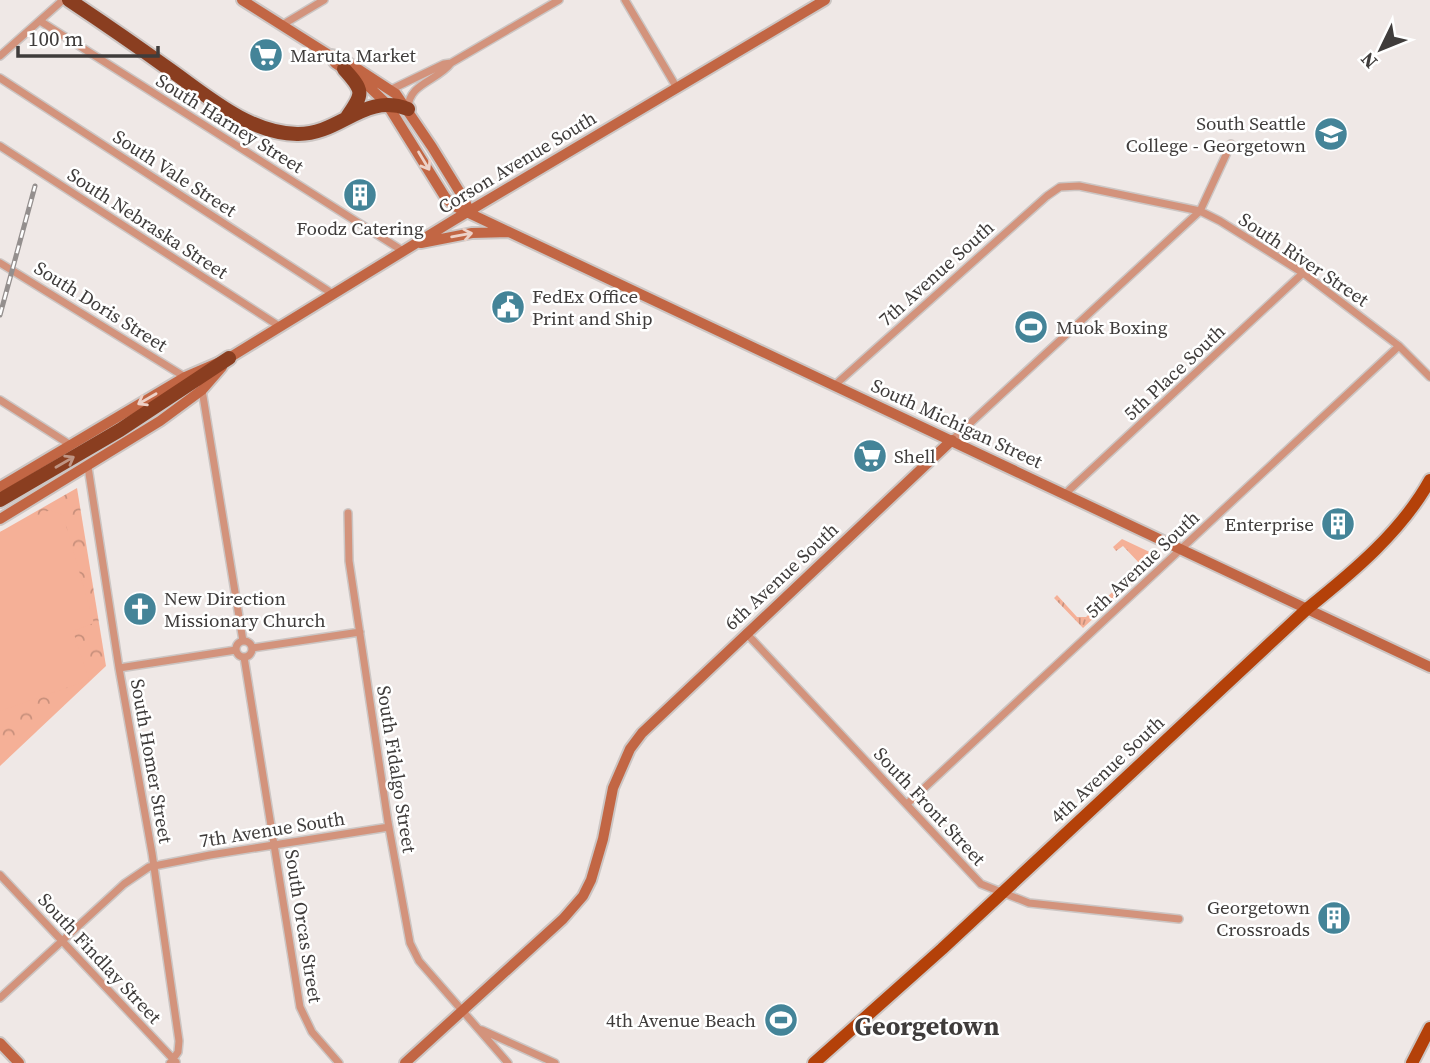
<svg xmlns="http://www.w3.org/2000/svg" width="1430" height="1063" font-family="'Source Serif 4',serif">
<style>
.grass{fill:url(#grass-tufts)}
.park{fill:url(#park-crowns)}
.garden{fill:#f5b097}
.lines{fill:none;stroke-linecap:round;stroke-linejoin:round}
.street-casing{stroke:#ccc6c4;stroke-width:10}
.secondary-casing{stroke:#ccc6c4;stroke-width:14}
.primary-casing{stroke:#ccc6c4;stroke-width:16}
.highway-casing{stroke:#ccc6c4;stroke-width:18}
.street{stroke:#d3937c;stroke-width:7}
.secondary{stroke:#c26644;stroke-width:10}
.primary{stroke:#b44109;stroke-width:12}
.highway{stroke:#8a3e20;stroke-width:14}
.rail-casing{stroke:#948f8e;stroke-width:5}
.rail{stroke:#fff;stroke-width:2.5;stroke-dasharray:8;stroke-linecap:butt}
.oneway{stroke:#edd1c7}
.oneway2{stroke:#bf9584}
.labels{text-anchor:middle;stroke-width:5;stroke-linejoin:round;paint-order:stroke}
.poi-label{font-size:19px;fill:#3f3c3b;stroke:#fff;text-anchor:start}
.street-label{font-size:19px;fill:#3f3c3b;stroke:#fff}
.district-label{font-size:26px;font-weight:bold;fill:#3f3c3b;stroke:#fff}
</style>
<defs>
<pattern id="grass-tufts" width="24" height="20" patternUnits="userSpaceOnUse" patternTransform="scale(1.75)"><rect width="24" height="20" fill="#f5b097"/><path d="M3 7l-1-3M5 7V3M7 7l1-3M15 17l-1-3M17 17v-4M19 17l1-3" fill="none" stroke="#c8907c"/></pattern>
<pattern id="park-crowns" width="20" height="18" patternUnits="userSpaceOnUse" patternTransform="scale(1.75)"><rect width="20" height="18" fill="#f5b097"/><path d="M2 6a3 3 0 1 1 6 0M12 15a3 3 0 1 1 6 0" fill="none" stroke="#c8907c"/></pattern>
</defs>
<rect width="100%" height="100%" fill="#efe8e6"/>
<path class="grass" d="M1122 539 1156 555 1157 559 1083 628 1054 598 1057 595 1077 617H1086L1141 565 1123 546 1116 551 1113 547Z"/>
<path class="park" d="M77 488 106 666 0 766V532Z"/>
<path class="garden" d="M50 510 63 515 94 623 73 631 89 680 0 711V532Z"/>
<g class="lines">
<g class="street-casing">
<path id="street" d="M625 0 677 88
M40 21 403 251
M282 25 324 0
M0 56 63 0
M0 78 333 294
M390 90 444 64 451 63
M408 109C408 83 438 81 451 63L559 0
M0 146 279 326
M0 263 185 377
M835 385 1047 196 1060 187 1079 186 1200 211 1220 221 1303 273 1399 346 1430 377
M202 390 243 641
M0 400 69 444
M952 440 1200 211 1231 144
M88 467 119 668 152 853 179 1041 178 1052 170 1063
M1065 494 1303 273
M348 513 349 561 388 822 410 943 419 961 508 1063
M746 633 981 884 1029 903 1179 919
M236 649a8 8 0 1 1 16 0a8 8 0 1 1-16 0Z
M252 648 360 632
M244 657 300 1007 312 1032 339 1063
M119 668 236 650
M907 804 1399 346
M0 875 176 1062
M0 998 124 884 149 867 210 855 389 827
M482 1030 555 1063"/>
</g>
<g class="secondary-casing">
<path id="secondary" d="M242 0 329 55 335 63 366 84 387 104 445 197 454 206 1430 667
M332 55 344 60 396 94 432 147 464 199 469 211
M421 243 472 233 509 232
M0 487 185 377 229 358 454 220 825 0
M0 519 160 421 202 390 222 367
M0 1043 19 1063
M405 1063 563 919 583 896 591 880 603 839 613 788 630 749 642 733 952 440"/>
</g>
<g class="primary-casing">
<path id="primary" d="M814 1063 942 949 1308 608C1353 572 1402 531 1430 480
M1412 1063 1430 1028"/>
</g>
<g class="highway-casing">
<path id="highway" d="M69 0C102 22 134 44 166 67 205 94 247 133 297 134 340 135 364 92 408 109
M344 69C364 91 364 93 347 117
M0 500 120 430 229 358"/>
</g>
<use href="#street" class="street"/>
<use href="#secondary" class="secondary"/>
<use href="#primary" class="primary"/>
<use href="#highway" class="highway"/>
<g class="rail-casing">
<path id="rail" d="M0 315 35 186"/>
</g>
<use href="#rail" class="rail"/>
</g>
<defs><path id="oneway-shaft" d="M-6 0H5M1.5-3L5.5 0L1.5 3" fill="none" stroke-width="1.6" stroke-linecap="round" stroke-linejoin="round" transform="scale(1.75)"/></defs>
<g class="oneway">
<use href="#oneway-shaft" transform="translate(424 161) rotate(59)"/>
<use href="#oneway-shaft" transform="translate(462 235) rotate(-10)"/>
<use href="#oneway-shaft" transform="translate(147 399) rotate(150)"/>
</g>
<use class="oneway2" href="#oneway-shaft" transform="translate(65 462) rotate(-30)"/>
<defs>
<g id="supermarket-disc" transform="scale(1.75)"><circle r="9.5" fill="#448498" stroke="#fff"/><path d="M-6-5.5h2.5l.6 2H6L4.5 2H-2.5L-4.4-4H-6ZM-1.5 3.2a1.3 1.3 0 1 0 .1 0ZM3 3.2a1.3 1.3 0 1 0 .1 0Z" fill="#fff"/></g>
<g id="university-disc" transform="scale(1.75)"><circle r="9.5" fill="#448498" stroke="#fff"/><path d="M0-5L7-2L0 1L-7-2ZM-4 1L0 2.5L4 1V4Q0 6-4 4Z" fill="#fff"/></g>
<g id="building-disc" transform="scale(1.75)"><circle r="9.5" fill="#448498" stroke="#fff"/><path d="M-4-6H4V6H1V3H-1V6H-4ZM-2.5-4.3h1.7v1.8h-1.7ZM.8-4.3h1.7v1.8H.8ZM-2.5-1h1.7V.8h-1.7ZM.8-1h1.7V.8H.8Z" fill="#fff"/></g>
<g id="civic-disc" transform="scale(1.75)"><circle r="9.5" fill="#448498" stroke="#fff"/><path d="M-.6-6.5H3V-4.5H.6V-3L4-1V1h2V6H-6V1h2V-1L-.6-3ZM-1.2 2.5V6h2.4V2.5Z" fill="#fff"/></g>
<g id="stadium-disc" transform="scale(1.75)"><circle r="9.5" fill="#448498" stroke="#fff"/><path d="M0-5a6.5 5 0 1 0 0 10a6.5 5 0 1 0 0-10ZM-3.5-1.8h7v3.6h-7Z" fill="#fff"/></g>
<g id="church-disc" transform="scale(1.75)"><circle r="9.5" fill="#448498" stroke="#fff"/><path d="M-1.2-6h2.4v3.5h3.3v2.4h-3.3V6h-2.4V-.1h-3.3v-2.4h3.3Z" fill="#fff"/></g>
</defs>
<g fill-rule="evenodd">
<use href="#supermarket-disc" x="266" y="55"/>
<use href="#university-disc" x="1331" y="134"/>
<use href="#building-disc" x="360" y="195"/>
<use href="#civic-disc" x="508" y="307"/>
<use href="#stadium-disc" x="1031" y="327"/>
<use href="#supermarket-disc" x="870" y="456"/>
<use href="#building-disc" x="1338" y="524"/>
<use href="#church-disc" x="140" y="609"/>
<use href="#building-disc" x="1334" y="918"/>
<use href="#stadium-disc" x="781" y="1020"/>
</g>
<g class="labels">
<g class="poi-label">
<text x="290" y="62">Maruta Market</text>
<text x="1306" y="130" text-anchor="end">South Seattle<tspan x="1306" dy="22">College - Georgetown</tspan></text>
<text x="360" y="235" text-anchor="middle">Foodz Catering</text>
<text x="532" y="303">FedEx Office<tspan x="532" dy="22">Print and Ship</tspan></text>
<text x="1056" y="334">Muok Boxing</text>
<text x="894" y="463">Shell</text>
<text x="1314" y="531" text-anchor="end">Enterprise</text>
<text x="164" y="605">New Direction<tspan x="164" dy="22">Missionary Church</tspan></text>
<text x="1310" y="914" text-anchor="end">Georgetown<tspan x="1310" dy="22">Crossroads</tspan></text>
<text x="756" y="1027" text-anchor="end">4th Avenue Beach</text>
</g>
<g class="street-label">
<text transform="translate(230 123) rotate(32)" y="7">South Harney Street</text>
<text transform="translate(517 162) rotate(-31)" y="7">Corson Avenue South</text>
<text transform="translate(175 173) rotate(33)" y="7">South Vale Street</text>
<text transform="translate(148 223) rotate(33)" y="7">South Nebraska Street</text>
<text transform="translate(1304 259) rotate(34)" y="7">South River Street</text>
<text transform="translate(936 273) rotate(-42)" y="7">7th Avenue South</text>
<text transform="translate(101 306) rotate(32)" y="7">South Doris Street</text>
<text transform="translate(1174 372) rotate(-43)" y="7">5th Place South</text>
<text transform="translate(957 423) rotate(25)" y="7">South Michigan Street</text>
<text transform="translate(1142 564) rotate(-43)" y="7">5th Avenue South</text>
<text transform="translate(781 576) rotate(-43)" y="7">6th Avenue South</text>
<text transform="translate(152 761) rotate(80)" y="7">South Homer Street</text>
<text transform="translate(397 769) rotate(81)" y="7">South Fidalgo Street</text>
<text transform="translate(1107 769) rotate(-43)" y="7">4th Avenue South</text>
<text transform="translate(930 806) rotate(47)" y="7">South Front Street</text>
<text transform="translate(272 829) rotate(-9)" y="7">7th Avenue South</text>
<text transform="translate(304 926) rotate(81)" y="7">South Orcas Street</text>
<text transform="translate(100 958) rotate(47)" y="7">South Findlay Street</text>
</g>
<g class="district-label">
<text x="927" y="1035">Georgetown</text>
</g>
</g>
<g transform="translate(1381 49) rotate(227)" stroke="#ffffff" stroke-width="5" paint-order="stroke">
<path d="M0-5L12 26L0 18L-12 26Z" fill="#3f3c3b"/>
<text y="-10" font-size="19" font-weight="bold" text-anchor="middle" fill="#3f3c3b">N</text>
</g>
<path d="M18 46v10h140v-10" fill="none" stroke="#3f3c3b" stroke-width="3.5"/>
<text x="28" y="46" font-size="21" fill="#3f3c3b" stroke="#ffffff" stroke-width="5" paint-order="stroke">100 m</text>
</svg>
